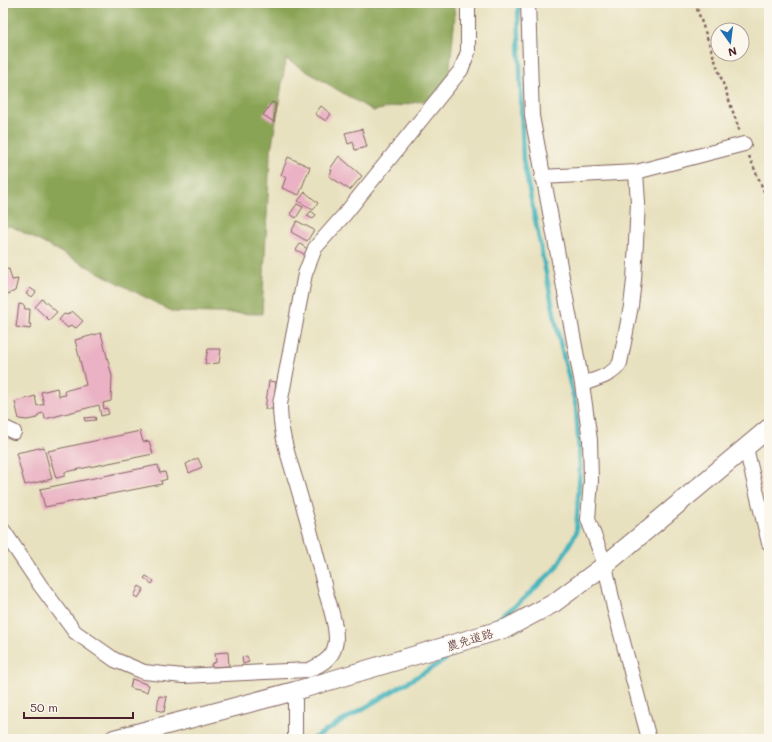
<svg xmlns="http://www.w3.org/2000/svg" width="772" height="742" font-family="Mali,'Klee One',sans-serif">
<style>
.forest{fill:#8aa455;stroke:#6a6240}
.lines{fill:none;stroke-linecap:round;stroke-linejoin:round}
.stream{stroke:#43b3bc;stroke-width:4.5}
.building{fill:#eab2c4}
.minor-casing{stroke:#81635f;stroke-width:16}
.tertiary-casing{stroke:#81635f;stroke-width:20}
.path{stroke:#81635f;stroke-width:2.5;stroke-dasharray:3 3;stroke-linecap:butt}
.minor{stroke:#fff;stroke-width:14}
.tertiary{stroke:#fff;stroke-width:18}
.labels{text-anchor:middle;stroke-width:3.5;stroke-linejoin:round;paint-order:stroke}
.street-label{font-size:12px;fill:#4a1f2b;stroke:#fbf7ec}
</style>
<rect width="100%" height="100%" fill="#fbf7ec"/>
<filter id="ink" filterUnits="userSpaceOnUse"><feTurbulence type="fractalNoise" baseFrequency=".025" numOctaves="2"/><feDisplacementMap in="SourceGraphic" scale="8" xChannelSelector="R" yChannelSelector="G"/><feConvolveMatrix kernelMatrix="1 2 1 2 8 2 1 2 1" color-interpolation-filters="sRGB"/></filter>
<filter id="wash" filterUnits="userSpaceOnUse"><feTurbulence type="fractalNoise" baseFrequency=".012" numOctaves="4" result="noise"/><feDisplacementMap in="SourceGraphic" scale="16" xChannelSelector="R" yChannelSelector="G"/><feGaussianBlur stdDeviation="0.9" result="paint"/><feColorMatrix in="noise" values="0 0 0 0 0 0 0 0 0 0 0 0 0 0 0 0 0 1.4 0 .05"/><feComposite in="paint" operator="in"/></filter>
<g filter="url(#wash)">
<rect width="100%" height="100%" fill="#e8e1bf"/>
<path class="forest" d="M3 3H453L455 16 447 96 373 111 286 59 270 157 262 314 173 312 13 227 3 225Z"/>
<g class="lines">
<path class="stream" d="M490 625 520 602 556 568 576 533 580 467 576 407 560 343 523 159 518 3
M312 739 445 660"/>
</g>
<g id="blocks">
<path class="building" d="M272 102 276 104 274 122 263 115Z
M321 106 331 114 326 121 315 114Z
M362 129 367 147 355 150 353 142 348 144 345 133Z
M339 156 362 176 350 190 329 176 332 170 330 169Z
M288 157 310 167 299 195 282 188 286 177 281 175Z
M305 192 318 203 313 210 298 201Z
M297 204 303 207 296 218 290 214Z
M311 211 316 215 313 219 307 216Z
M297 221 314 230 307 241 291 232Z
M300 244 309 250 306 255 296 250Z
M9 269 12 280 18 279 15 291 3 296V270Z
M30 288 36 292 32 297 26 294Z
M42 299 57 312 49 320 35 307Z
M19 304 24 305 25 309H30L29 324H31L30 329 16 327Z
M3 309 6 325 3 326Z
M72 311 83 321 76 328 71 325 68 328 59 320 64 314 67 315Z
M101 333 112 376 111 401 103 403 104 409 107 408 109 414 101 416 99 405 45 419 44 413 39 414 37 418 27 420 19 419 15 402 35 396 37 406 44 404 41 392 57 388 59 396 66 395 64 391 86 385 75 340Z
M208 349H221L219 363 205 364Z
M269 381 276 382 273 409H265Z
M95 417 96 420 85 421 84 418Z
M140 431 143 442 149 441 153 454 65 472V476L56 478 48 451Z
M44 447 52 479 25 485 16 453Z
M198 458 202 467 189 473 186 464Z
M158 465 160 473 165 472 167 479 161 481 162 484 45 507 40 489Z
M146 576 154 581 152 584 144 578Z
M139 586 144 589 138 598 134 596Z
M228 652 229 666 212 667 211 664 216 662 215 653Z
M247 656 249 662 243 664 242 657Z
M132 679 149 685 147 692 130 688Z
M159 696 167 697 164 712 157 710Z"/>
</g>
</g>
<g filter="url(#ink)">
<use href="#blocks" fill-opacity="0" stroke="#81635f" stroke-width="1"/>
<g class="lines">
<g class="minor-casing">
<path id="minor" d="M528 3 532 116 582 384 590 440 591 481 588 519 605 565 614 608 649 739
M542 177 636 172 744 144
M582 384C594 380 614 375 620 363L631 306 634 280 638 203 636 172
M3 427 14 432
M746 448 769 543
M3 530 40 585 75 632 115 660 144 672 183 676 309 670C320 665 332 659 335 646 339 633 330 606 326 593 318 560 310 528 300 495 291 462 280 439 280 404L305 274 315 248 345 214 461 70 468 52V3
M295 739V691"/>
</g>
<g class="tertiary-casing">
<path id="tertiary" d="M114 739 295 691 507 628 554 603 605 565 769 428"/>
</g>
<path class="path" d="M695 3 740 132
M749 156 769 203"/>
<use href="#minor" class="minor"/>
<use href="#tertiary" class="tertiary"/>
</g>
</g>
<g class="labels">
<g class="street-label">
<text transform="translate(470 640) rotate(-17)" y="4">農免道路</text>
</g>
</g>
<rect width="772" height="742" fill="none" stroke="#fbf7ec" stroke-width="16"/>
<g transform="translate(730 42) rotate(166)"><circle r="19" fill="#fbf7ec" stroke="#b4a19f"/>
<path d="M0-3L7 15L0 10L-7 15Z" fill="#1f6fb2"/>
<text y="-6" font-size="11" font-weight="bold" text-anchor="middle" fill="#4a1f2b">N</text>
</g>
<path d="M24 712v6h109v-6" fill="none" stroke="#4a1f2b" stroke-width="2"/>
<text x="30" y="712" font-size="12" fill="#4a1f2b" stroke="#fbf7ec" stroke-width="3" paint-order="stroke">50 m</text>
</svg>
